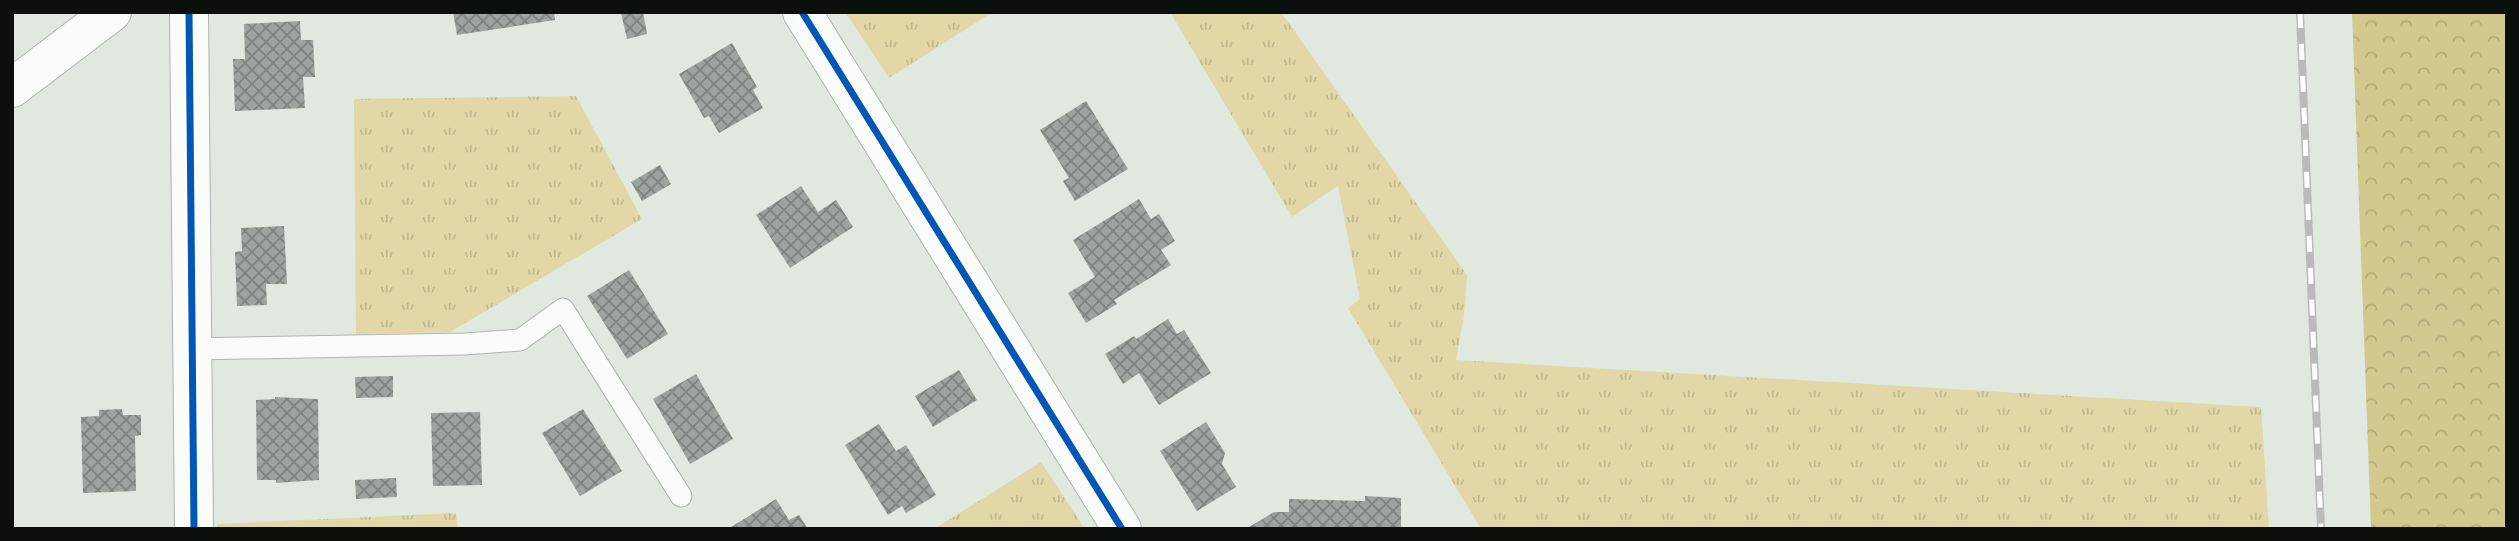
<svg xmlns="http://www.w3.org/2000/svg" width="2519" height="541" font-family="Ubuntu,sans-serif">
<style>
.grass{fill:url(#grass-tufts)}
.forest{fill:url(#forest-crowns)}
.building{fill:url(#building-cross-hatch)}
.lines{fill:none;stroke-linecap:round;stroke-linejoin:round}
.lane-casing{stroke:#aeb4ae;stroke-width:23}
.street-casing{stroke:#aeb4ae;stroke-width:40}
.secondary-casing{stroke:#aeb4ae;stroke-width:40}
.lane{stroke:#fafcfa;stroke-width:21}
.street{stroke:#fafcfa;stroke-width:38}
.secondary{stroke:#fafcfa;stroke-width:38}
.rail-casing{stroke:#b9bbb9;stroke-width:8}
.rail{stroke:#fff;stroke-width:5;stroke-dasharray:16;stroke-linecap:butt}
.cycleway-casing{stroke:#fff;stroke-width:11}
.cycleway{stroke:#0057b8;stroke-width:7}
</style>
<defs>
<pattern id="grass-tufts" width="24" height="20" patternUnits="userSpaceOnUse" patternTransform="scale(1.75)"><rect width="24" height="20" fill="#e2d8a7"/><path d="M3 7l-1-3M5 7V3M7 7l1-3M15 17l-1-3M17 17v-4M19 17l1-3" fill="none" stroke="#c1b88f"/></pattern>
<pattern id="forest-crowns" width="20" height="18" patternUnits="userSpaceOnUse" patternTransform="scale(1.75)"><rect width="20" height="18" fill="#d3c88e"/><path d="M2 6a3 3 0 1 1 6 0M12 15a3 3 0 1 1 6 0" fill="none" stroke="#b4ab79"/></pattern>
<pattern id="building-cross-hatch" width="8" height="8" patternUnits="userSpaceOnUse" patternTransform="scale(1.75)"><rect width="8" height="8" fill="#9ca49f"/><path d="M0 0l8 8M0 8l8-8" fill="none" stroke="#7d8480"/></pattern>
</defs>
<rect width="100%" height="100%" fill="#e0e8e0"/>
<path class="grass" d="M845 12H993L889 78Z
M1170 12H1281L1467 275 1464 316 1456 360 2261 407 2269 529H1481L1348 308 1360 299 1338 186 1292 217Z
M576 96 642 219 450 332 356 334 354 99Z
M1041 462 1085 529H934Z
M456 513 458 529H217V524Z"/>
<path class="forest" d="M2352 12H2507V529H2371Z"/>
<path class="building" d="M453 12H554L555 20 457 35Z
M643 12 647 34 627 39 621 13Z
M300 21 301 40H313L315 77H303L305 108 235 111 233 59H245L244 24Z
M732 43 757 87 753 90 763 108 719 133 709 116 704 118 679 74Z
M1086 101 1128 169 1075 201 1063 181 1069 178 1040 130Z
M660 165 671 184 642 201 631 182Z
M801 186 818 212 836 200 853 227 790 268 756 215Z
M1139 199 1151 219 1159 214 1175 241 1161 250 1171 265 1114 300 1117 304 1086 323 1068 293 1095 277 1073 240Z
M284 226 287 284H266L267 305 237 306 235 252 242 251 241 228Z
M629 270 668 334 627 359 587 296Z
M1168 319 1177 334 1184 330 1211 373 1159 405 1139 373 1123 384 1105 354 1134 336 1136 339Z
M959 370 977 400 933 427 915 396Z
M696 374 733 439 690 464 653 399Z
M393 376V397L356 398 355 377Z
M275 397 318 399 319 480 276 483V480H257L256 400 275 399Z
M122 409 123 415H141V435L135 436 136 491 83 493 81 417 99 416V410Z
M583 409 622 471 580 496 542 433Z
M480 412 482 485 433 486 431 413Z
M1206 422 1225 453 1222 464 1236 487 1197 511 1160 451Z
M879 424 896 451 906 445 936 495 906 513 902 506 888 515 845 445Z
M396 478 397 497 356 499 355 480Z
M1365 496 1401 498V529L1249 527 1274 512H1289V499L1365 501Z
M776 499 789 520 799 515 808 529H728Z"/>
<g class="lines">
<g class="lane-casing">
<path id="lane" d="M193 349 464 344 520 340 563 309 681 496"/>
</g>
<g class="street-casing">
<path id="street" d="M189 12 194 529
M12 88 112 12"/>
</g>
<g class="secondary-casing">
<path id="secondary" d="M802 12 1122 529"/>
</g>
<use href="#lane" class="lane"/>
<use href="#street" class="street"/>
<use href="#secondary" class="secondary"/>
<g class="rail-casing">
<path id="rail" d="M2300 12 2321 529"/>
</g>
<use href="#rail" class="rail"/>
<g class="cycleway-casing">
<path id="cycleway" d="M189 12 194 529
M802 12 1122 529"/>
</g>
<use href="#cycleway" class="cycleway"/>
</g>
<rect width="2519" height="541" fill="none" stroke="#0b100c" stroke-width="28"/>
</svg>
